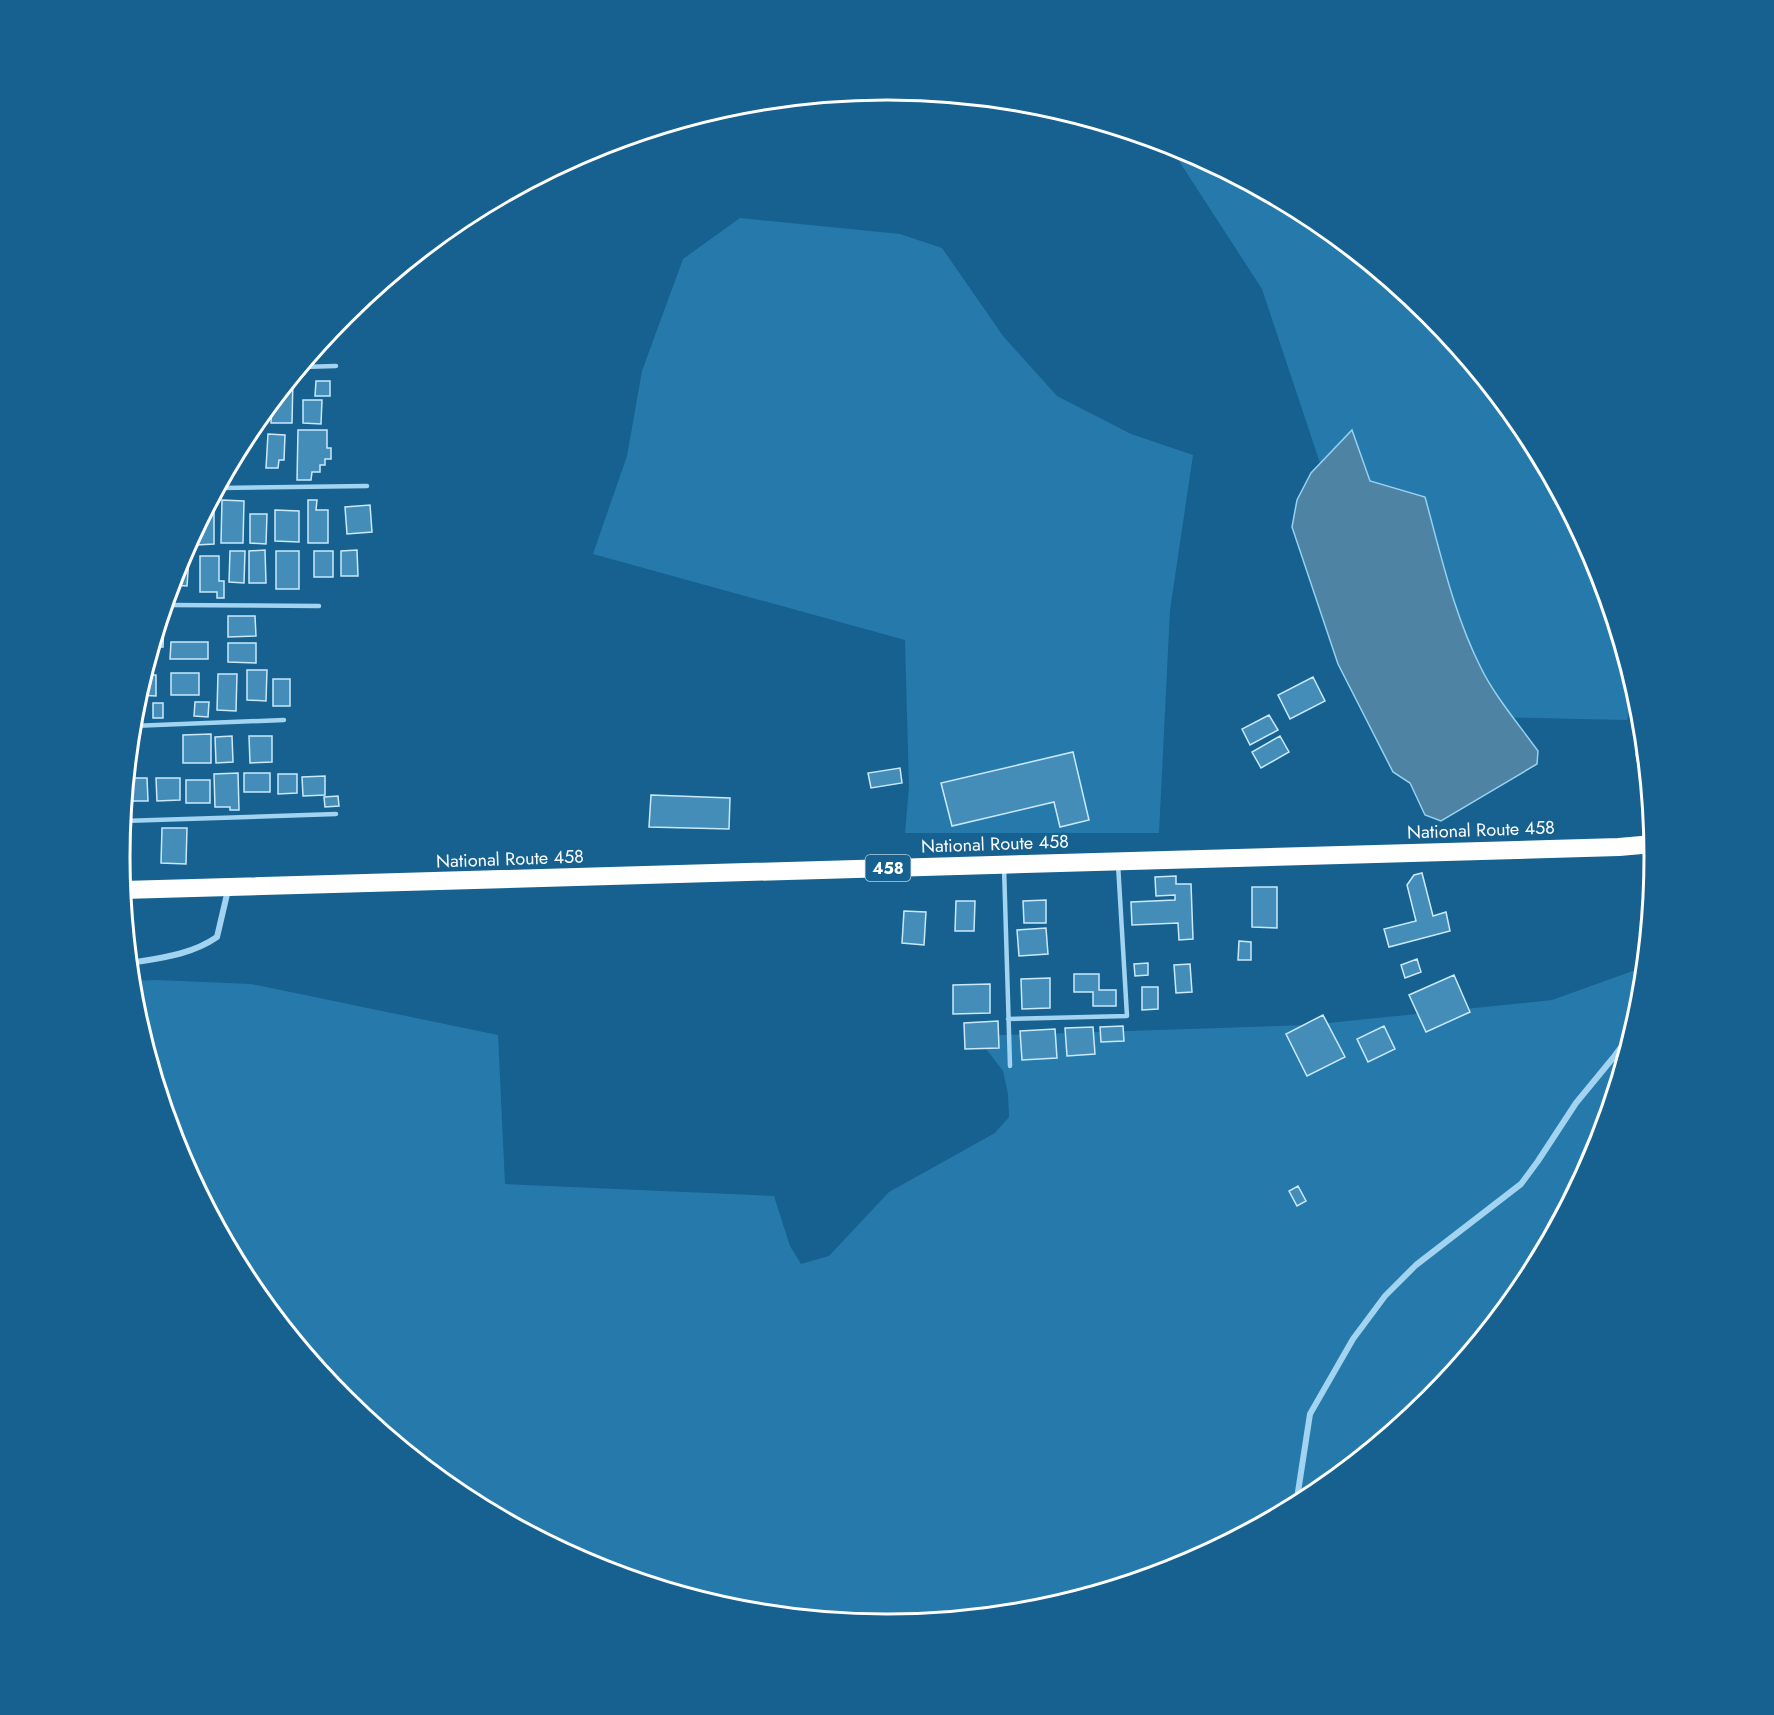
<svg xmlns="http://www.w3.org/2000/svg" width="1774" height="1715" font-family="Jost,sans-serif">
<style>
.green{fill:#267aab}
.water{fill:#4e83a3;stroke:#95d1f2;stroke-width:1.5}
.building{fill:#448db8;stroke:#c9e9fb;stroke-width:1.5}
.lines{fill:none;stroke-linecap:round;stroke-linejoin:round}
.lane{stroke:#a2d3f0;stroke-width:4.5}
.street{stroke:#a2d3f0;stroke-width:6}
.highway{stroke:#fff;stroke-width:18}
.labels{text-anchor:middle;stroke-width:4.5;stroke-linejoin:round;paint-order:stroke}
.shield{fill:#16618f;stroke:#b9d0dd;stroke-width:1.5}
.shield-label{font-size:16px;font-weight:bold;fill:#fff}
.street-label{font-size:18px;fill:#fff;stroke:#16618f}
.rim{fill:none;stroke:#fff;stroke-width:3}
</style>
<rect width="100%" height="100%" fill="#16618f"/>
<path class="green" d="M1168 144 1181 149 1314 220 1430 315 1525 431 1596 564 1634 689 1627 720 1404 715 1262 289Z
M740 218 900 234 942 248 1003 336 1057 396 1131 434 1193 455 1170 610 1159 833H905L909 787 905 640 593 554 627 456 642 371 683 259Z
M1644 967 1640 1008 1596 1152 1525 1284 1429 1400 1313 1496 1180 1567 1036 1610 887 1625 737 1610 593 1566 460 1495 344 1400 249 1284 178 1151 134 1007 132 981 156 980 251 984 498 1035 505 1184 774 1196 790 1246 801 1264 829 1256 889 1192 995 1133 1009 1117 1008 1094 1003 1071 976 1036 1309 1025 1552 1000Z"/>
<path class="water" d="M1352 430 1370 481 1425 497C1441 555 1454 615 1481 668 1494 695 1520 726 1538 751L1537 764 1441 821 1425 815 1410 783 1393 772 1338 664 1292 527 1297 500 1311 473Z"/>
<path class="building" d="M293 377 292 423H271L272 403Z
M316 381H330V396H315Z
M303 400H322L321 424 303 423Z
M298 430H327V448H331V459H325V465H320V472H312L311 480H297Z
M268 434 285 435 284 460H279L278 468H266Z
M236 454V471H227Z
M222 500 244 501 243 543H221Z
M308 500H317L316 510H328V543H308Z
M370 505 372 532 347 534 345 507Z
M275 510 299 511V542L275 541Z
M205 513H214V544L197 545V529Z
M250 514H267L266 544 250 543Z
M265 550 266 583H249V551Z
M357 550 358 576H341V551Z
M230 551H245L244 583 229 582Z
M276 551H299V589H276Z
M314 551H333V577H314Z
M200 556H219V581H224V598H217V592H200Z
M181 557 189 558 187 586 172 585Z
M228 616H255L256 636 228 637Z
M160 621H164L163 647H153Z
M171 642H208V659H170Z
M228 643H256V663L228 662Z
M149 659H154L153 667H147Z
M247 670H267L266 701 247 700Z
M171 673H199V695H171Z
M218 674H237L236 711 217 710Z
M144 675H156V696L138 695Z
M1313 677 1325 701 1290 719 1278 695Z
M273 679H290V706H273Z
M195 702H209L208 717 194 716Z
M153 703H163V718H153Z
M1269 715 1278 730 1250 745 1242 729Z
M211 734V763H183V735Z
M232 736 233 762 216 763 215 737Z
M249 736H272V762L250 763Z
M1280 736 1289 752 1261 768 1252 752Z
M1073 752 1089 820 1060 827 1054 802 952 826 941 783Z
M1644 753 1647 778 1641 779 1636 754Z
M900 768 902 783 871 788 868 773Z
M238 773 239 810H230V807H215L214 774Z
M244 773H270V792H244Z
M278 774H297V793L278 794Z
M325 776V795L303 796 302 777Z
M127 778H147L148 801H125Z
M156 778H180V800L157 801Z
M186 780H210V803H186Z
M651 795 730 798 729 829 649 827Z
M338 796 339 806 325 807 324 797Z
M162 828H187L186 864 161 863Z
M1422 873 1433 916 1446 912 1450 931 1389 947 1384 929 1416 921 1407 885 1414 875Z
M1176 876V884H1191L1193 939 1179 940 1178 923 1132 925 1131 902 1175 900V895L1156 896 1155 877Z
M1252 887H1277V928L1252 927Z
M1046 900V923H1024L1023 901Z
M956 901H975L974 931H955Z
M904 911 926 912 924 945 902 943Z
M1046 928 1048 954 1019 956 1017 930Z
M1239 941 1251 942V960H1238Z
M1417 959 1421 972 1405 978 1401 965Z
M1148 963V975L1135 976 1134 964Z
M1190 964 1192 992 1176 993 1174 965Z
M1074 974H1099V990H1116V1006H1093V992H1074Z
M1454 975 1470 1012 1426 1032 1409 995Z
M1050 978V1008L1022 1009 1021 979Z
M990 984V1013L953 1014V985Z
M1142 987H1158V1009L1142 1010Z
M1323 1015 1345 1057 1307 1076 1286 1034Z
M998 1021 999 1048 965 1049 964 1023Z
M1123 1026 1124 1041 1101 1042 1100 1027Z
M1384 1026 1395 1049 1368 1062 1357 1039Z
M1093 1027 1095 1054 1067 1056 1065 1028Z
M1055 1029 1057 1058 1022 1060 1020 1031Z
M1298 1186 1306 1201 1297 1206 1289 1191Z"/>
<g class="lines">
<path class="lane" d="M302 367 336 366
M219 488 367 486
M165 605 319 606
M132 726 284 720
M123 821 336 814
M1004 867 1010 1066
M1008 1019 1127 1016 1118 864"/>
<path class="street" d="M130 963C160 958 191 955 217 937L228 890
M1296 1505 1310 1414 1353 1339 1385 1296 1416 1265 1521 1184 1538 1161 1576 1103 1613 1058 1633 1031"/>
<path class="highway" d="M123 890 1619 847 1653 844"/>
</g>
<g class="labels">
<rect class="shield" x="865.5" y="855" width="45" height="26" rx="4.5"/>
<g class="shield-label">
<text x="888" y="874">458</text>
</g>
<g class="street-label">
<text transform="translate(1481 830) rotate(-2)" y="6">National Route 458</text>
<text transform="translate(995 844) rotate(-2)" y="6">National Route 458</text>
<text transform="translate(510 859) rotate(-2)" y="6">National Route 458</text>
</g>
</g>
<path d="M0 0H1774V1715H0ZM130 857a757 757 0 1 1 1514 0a757 757 0 1 1-1514 0Z" fill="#16618f" fill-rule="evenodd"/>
<path class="rim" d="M130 857a757 757 0 1 1 1514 0a757 757 0 1 1-1514 0Z"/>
</svg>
